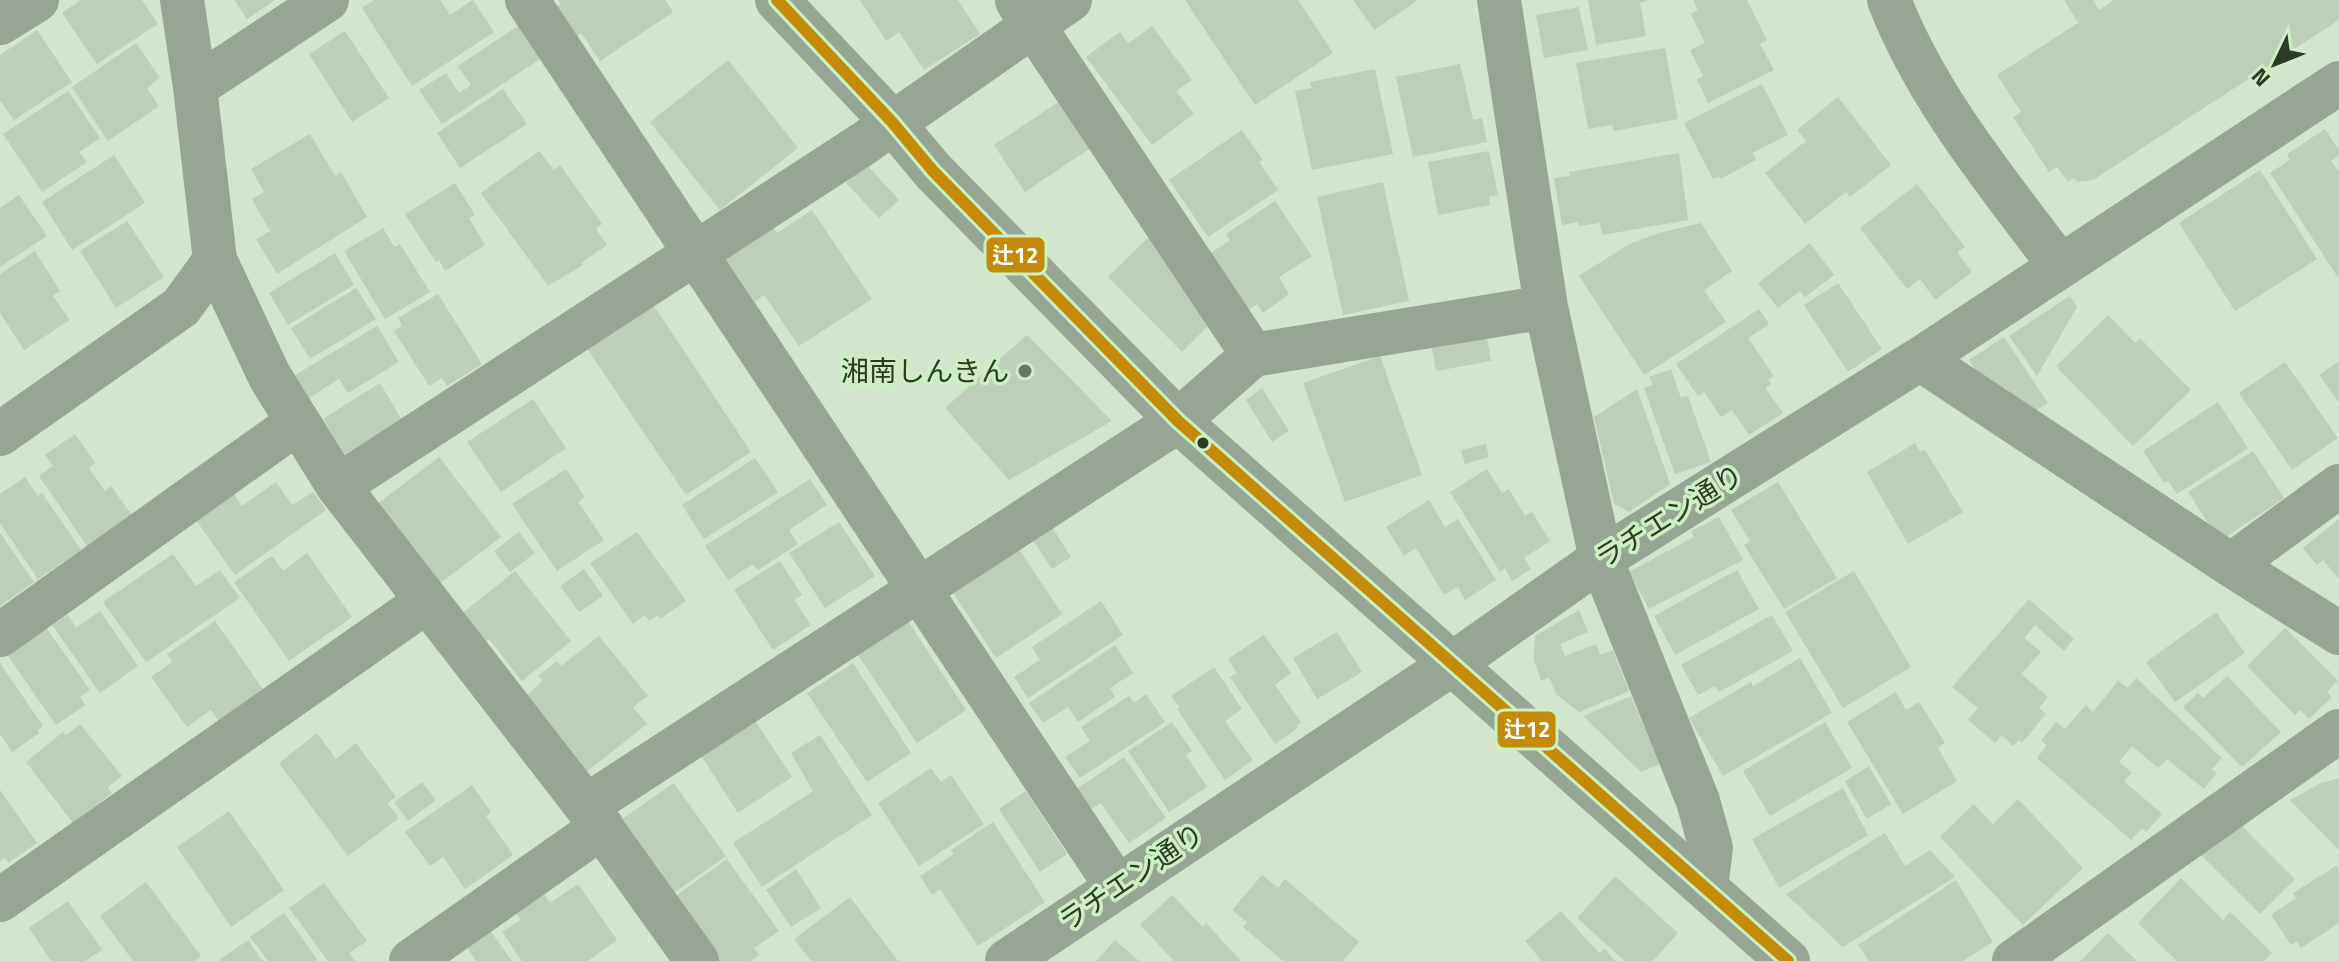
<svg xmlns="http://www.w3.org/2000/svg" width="2339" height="961" font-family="'Titillium Web','Noto Sans JP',sans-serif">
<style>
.building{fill:#bdceb9}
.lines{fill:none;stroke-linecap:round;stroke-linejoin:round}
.minor{stroke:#97a594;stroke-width:44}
.bus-1-casing{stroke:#cbf0c1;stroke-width:18}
.bus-1{stroke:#c48b0a;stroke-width:12}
.poi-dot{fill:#667661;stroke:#cbf0c1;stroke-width:3}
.bus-dot{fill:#2c3a28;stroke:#cbf0c1;stroke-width:3}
.labels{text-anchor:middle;stroke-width:7;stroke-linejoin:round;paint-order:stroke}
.poi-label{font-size:28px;fill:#2c3a28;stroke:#cbf0c1;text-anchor:end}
.street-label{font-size:28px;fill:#2c3a28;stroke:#cbf0c1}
.line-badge{stroke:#cbf0c1;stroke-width:3}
.badge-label{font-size:22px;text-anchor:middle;font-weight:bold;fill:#fff}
</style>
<rect width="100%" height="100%" fill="#d1e6cc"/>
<path class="building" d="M81 0H142L158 24 97 64 62 13Z
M234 0H275L247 19Z
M374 0H440L450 15 473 0 494 32 412 86 362 8Z
M558 0H665L673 12 600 61 581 33 575 37 555 8 561 4Z
M860 0H958L980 34 924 70 899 32 886 41Z
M1185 0H1298L1333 53 1255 105Z
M1353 0H1418L1374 30Z
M1588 0H1649L1640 3 1646 36 1596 45Z
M1693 0H1747L1767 40 1760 44 1774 70 1708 103 1697 79 1703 76 1690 50 1705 43 1691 14 1698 10Z
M2064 0H2093L2099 10 2114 0H2339V20L2093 180 2077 182 2074 178 2068 182 2057 167 2049 172 2013 117 2021 112 1997 75 2078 23Z
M1579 7 1588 50 1544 58 1536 15Z
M518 26 540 59 442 124 419 90 446 73 459 93 471 85 458 66Z
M1152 26 1192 80 1176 91 1194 114 1152 145 1086 57 1120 32 1128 44Z
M37 30 72 82 14 120 0 100V55Z
M345 31 389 98 352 122 309 54Z
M136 43 160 78 147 88 159 106 108 141 72 87Z
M1665 48 1678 119 1614 131 1612 125 1588 129 1576 63Z
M728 60 798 148 720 210 650 122Z
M1460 64 1473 120 1482 118 1487 142 1413 157 1396 77Z
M1375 69 1393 154 1312 170 1295 91 1312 88 1310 82Z
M1762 84 1788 135 1752 153 1756 160 1720 179 1719 176 1713 179 1684 123Z
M503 89 527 124 460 168 437 133Z
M68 91 100 138 79 152 87 162 42 192 3 134Z
M1838 97 1891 165 1850 197 1846 192 1805 224 1765 173 1806 141 1797 130Z
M1060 101 1092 147 1025 192 994 145Z
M2325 129 2339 150V156L2331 161 2339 172V279L2270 173 2290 160 2287 154Z
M1242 130 1263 160 1259 162 1278 190 1208 237 1169 180Z
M310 134 335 176 341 172 367 217 277 274 256 239 270 231 252 199 264 192 251 169Z
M539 151 554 170 560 165 602 224 596 229 607 245 581 263 583 265 548 286 481 193Z
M1489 151 1498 195 1489 197 1490 205 1438 215 1428 162Z
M1679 153 1688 220 1602 235 1600 223 1579 226 1578 222 1562 225 1554 178 1570 176 1569 172Z
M114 155 145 203 72 250 42 202Z
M866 164 899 200 879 218 846 183Z
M2260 170 2317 259 2235 311 2179 223Z
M1383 182 1409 301 1343 315 1317 197Z
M455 183 475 215 469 218 485 245 445 271 439 260 436 262 405 214Z
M1917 184 1965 247 1957 252 1972 272 1935 300 1920 279 1907 289 1860 228Z
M19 195 47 236 0 267V208Z
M1275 201 1312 256 1279 277 1289 294 1263 313 1257 304 1249 310 1211 253 1230 240 1226 234Z
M812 210 872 299 799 346 764 295 755 302 725 257 772 226 777 233Z
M127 221 164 277 116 308 80 251Z
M1701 223 1732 271 1704 290 1726 322 1644 375 1579 276 1629 244 1659 233Z
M383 228 394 247 400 244 430 292 385 319 344 251Z
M1152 234 1210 324 1182 352 1108 277Z
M1810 243 1834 275 1805 297 1800 291 1778 308 1758 283Z
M35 251 60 291 53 296 70 320 24 350 0 313V274Z
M335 253 354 285 288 325 269 293Z
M1838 283 1882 349 1848 372 1804 305Z
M356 288 376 319 310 359 291 328Z
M438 294 482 364 447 386 442 378 429 386 394 331 402 326 398 318Z
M2070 296 2077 307 2037 376 2009 336Z
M652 303 751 452 686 495 586 347Z
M1759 309 1769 324 1748 338 1774 376 1768 380 1771 384 1765 388 1783 413 1749 435 1732 410 1721 417 1704 392 1698 396 1676 364Z
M2108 315 2135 343 2140 338 2191 390 2133 446 2056 366Z
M377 326 399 362 348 393 339 379 309 398 295 375Z
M1027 335 1112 421 1009 480 945 408Z
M2004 337 2048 403 2034 412 2014 399 2005 387 1999 391 1991 378 1984 383 1969 360Z
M1487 338 1491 361 1436 371 1432 348Z
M1380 356 1422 475 1345 502 1303 383Z
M2339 361V402L2319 375Z
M2285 362 2338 438 2292 470 2239 393Z
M1671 369 1681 398 1688 396 1711 462 1675 474 1644 388 1653 385 1649 377Z
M380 383 402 420 345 455 323 419Z
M1262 388 1289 431 1272 442 1246 400Z
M1637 389 1670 484 1629 512 1614 504 1594 417Z
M533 399 566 448 501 492 467 442Z
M2218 402 2248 448 2177 494 2168 481 2164 483 2143 451Z
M75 434 95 463 89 468 105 491 111 486 132 515 87 546 39 476 53 466 45 455Z
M1915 443 1920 452 1925 450 1963 512 1908 544 1867 472Z
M1486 444 1489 457 1465 464 1461 450Z
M2253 451 2284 498 2220 541 2188 492Z
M439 457 501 537 438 585 377 504Z
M755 458 778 492 704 539 682 505Z
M566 469 585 497 578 502 604 540 557 571 512 504Z
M1487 469 1502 493 1509 489 1525 516 1532 512 1550 541 1524 558 1531 569 1512 581 1505 568 1500 572 1450 492Z
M25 477 38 496 42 493 81 550 38 579 0 523V494Z
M810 479 827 505 789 530 798 544 758 570 753 564 728 580 705 546Z
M276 482 292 505 313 492 326 510 235 575 196 520 234 494 242 506Z
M1778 482 1837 578 1784 609 1744 545 1750 541 1731 510Z
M1429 500 1445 527 1458 519 1496 580 1465 600 1458 587 1444 595 1416 548 1404 556 1386 527Z
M1719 517 1743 560 1649 609 1629 572 1694 537 1691 531Z
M2339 519V579L2323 560 2317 565 2303 548Z
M839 522 875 576 825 608 789 553Z
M1050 524 1071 557 1052 569 1031 537Z
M519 532 535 553 510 572 494 551Z
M637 532 686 601 660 619 658 615 649 621 645 615 633 624 590 563Z
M0 533 34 582 0 606Z
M1018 548 1062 614 996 658 948 585Z
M307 553 352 617 289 661 234 582 272 556 283 571Z
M173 554 196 586 220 570 240 598 146 662 103 602Z
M780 561 802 595 794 600 811 625 773 650 734 590Z
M584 569 603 596 579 612 560 586Z
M1737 570 1759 609 1675 655 1654 616Z
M515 571 571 641 522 681 489 639 483 644 460 615Z
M1854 571 1911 667 1843 708 1785 612Z
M2029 599 2074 639 2064 651 2035 625 2024 638 2041 652 2021 674 2048 697 2039 708 2046 714 2022 743 2019 740 2013 746 2002 735 1995 743 1968 720 1978 708 1952 687Z
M1101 601 1123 635 1028 698 1014 677 1040 660 1032 647Z
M1579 610 1588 632 1560 644 1565 656 1596 644 1600 655 1613 650 1629 691 1579 712 1557 695 1549 677 1541 681 1534 660 1535 636Z
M100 611 138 666 100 693 52 625 68 615 76 628Z
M2216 612 2245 653 2175 702 2146 662Z
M1772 615 1793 651 1719 692 1715 686 1698 695 1681 665Z
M215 621 265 692 220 723 211 710 187 727 151 677 172 662 167 654Z
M908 621 966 710 917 743 858 655Z
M45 626 90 690 80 697 85 705 56 725 6 653Z
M2285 628 2338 680 2327 692 2332 697 2309 719 2300 710 2295 715 2247 666Z
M1337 632 1362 672 1317 699 1293 658Z
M1264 635 1291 673 1275 685 1301 722 1296 726 1298 728 1275 744 1230 677 1237 673 1228 659Z
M599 636 648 696 633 707 647 724 585 773 521 700 543 681 538 676 557 661 561 666Z
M1115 645 1133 673 1110 688 1115 697 1078 722 1068 707 1043 723 1029 703Z
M1800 658 1832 713 1723 776 1689 718 1751 682 1753 686Z
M0 663 43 726 38 730 39 733 12 752 0 734Z
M853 663 911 753 867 782 807 693Z
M1214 667 1242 709 1225 721 1253 760 1225 780 1177 709 1180 708 1171 696Z
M2227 676 2281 732 2242 767 2183 707 2198 693 2203 698Z
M2136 678 2222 758 2212 769 2217 773 2204 789 2167 759 2158 768 2132 746 2119 762 2132 773 2124 781 2162 814 2146 832 2142 828 2131 840 2037 758 2047 745 2041 741 2056 722 2065 729 2086 705 2093 712 2118 681 2128 688Z
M1896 692 1906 710 1919 702 1945 743 1938 748 1957 781 1903 814 1847 722Z
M1146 694 1165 722 1080 778 1065 757 1090 741 1081 727 1129 696 1134 703Z
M1631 696 1660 764 1641 772 1583 716Z
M752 716 792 777 738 813 698 751Z
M1172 722 1192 751 1186 755 1207 787 1169 812 1128 751Z
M1825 722 1852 768 1770 816 1743 771Z
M80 724 122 776 108 787 112 793 73 823 26 762 63 732 66 735Z
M317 733 336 759 356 743 396 797 387 803 399 818 348 856 279 763Z
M820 735 872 815 762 887 733 843 813 791 791 753Z
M1124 757 1166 818 1129 843 1101 803 1089 810 1075 790Z
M1869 766 1891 804 1867 819 1845 781Z
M931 768 941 782 951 775 984 824 919 866 878 803Z
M2339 778V850L2290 800 2319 784Z
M422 782 436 800 408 821 394 802Z
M674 783 726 856 671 895 619 821Z
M472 785 491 812 486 816 513 855 465 889 443 857 430 866 405 832Z
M1843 788 1868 835 1779 888 1752 839Z
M0 790 37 843 8 863 5 858 0 861Z
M1026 791 1067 854 1040 872 999 809Z
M2018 799 2083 868 2023 925 1940 837 1974 804 1993 824Z
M229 811 284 890 231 927 177 847Z
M993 822 1045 902 978 946 940 889 932 895 920 876 954 854 951 850Z
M2240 824 2295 879 2260 914 2200 854 2219 836 2223 840Z
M1885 833 1905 866 1930 850 1955 877 1843 947 1786 894Z
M727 859 779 931 754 948 759 955 750 961H718L673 898Z
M2336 866 2339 871V923L2301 948 2297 941 2291 945 2271 915 2296 898 2293 893Z
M796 869 821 908 791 927 766 890Z
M1262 875 1278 888 1285 879 1359 942 1343 961H1283L1243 927 1247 922 1232 910Z
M1615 876 1678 933 1653 961H1625L1577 918Z
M2181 878 2223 920 2230 912 2272 953 2264 961H2177L2138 923Z
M1956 880 1993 942 1963 961H1869L1858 945Z
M146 882 201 956 194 961H133L100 916Z
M324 883 367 941 349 953 355 961H328L289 908Z
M578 884 617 940 588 961H522L502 932 521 920 516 913 544 894 550 903Z
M1172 895 1203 927 1206 923 1241 961H1174L1140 925Z
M850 897 898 961H811L794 939Z
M68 901 102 950 85 961H51L29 928Z
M1561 911 1599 953 1605 949 1615 961H1542L1525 941Z
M284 913 318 961H268L250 937Z
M490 930 512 961H476L467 947Z
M2108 933 2137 961H2081Z
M248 940 263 961H218Z
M1115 940 1139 961H1096Z"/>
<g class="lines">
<path class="minor" d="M527 0 1117 887
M777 0 892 122 933 171 1178 421 1788 961
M1499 0 1546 307 1601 559 1698 801 1711 848 1706 887
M1889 0C1927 98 1997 182 2060 266
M1017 1 1253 355
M0 23 37 0
M195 87 327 0
M215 260 270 377 338 486 586 806 697 961
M1920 359 2231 565 2339 633
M0 434 181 307 215 260 195 87 182 0
M338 486 863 144 1070 0
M2231 565 2339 486
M0 635 298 422
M586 806 1178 421 1253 355 1546 307
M0 900 427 601
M411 961 602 827
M1007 961 1452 664 1601 559 1920 359 2339 83
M2014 961 2339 731"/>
<g class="bus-1-casing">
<path id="bus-1" d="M777 0 892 122 933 171 1178 421 1788 961"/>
</g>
<use href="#bus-1" class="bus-1"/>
</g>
<circle class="poi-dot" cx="1025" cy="371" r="8"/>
<circle class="bus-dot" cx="1203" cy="443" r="7"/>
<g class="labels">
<g class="poi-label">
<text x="1009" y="381">湘南しんきん</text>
</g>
<g class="street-label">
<text transform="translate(1669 516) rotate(-32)" y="10">ラチエン通り</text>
<text transform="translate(1131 877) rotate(-34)" y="10">ラチエン通り</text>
</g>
</g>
<g class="line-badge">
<rect x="985" y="236" width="61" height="38" rx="8" fill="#c48b0a"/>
<rect x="1496" y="710" width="61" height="39" rx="8" fill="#c48b0a"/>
</g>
<g class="badge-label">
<text x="1015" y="263">辻12</text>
<text x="1527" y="737">辻12</text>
</g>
<g transform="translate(2275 64) rotate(227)" stroke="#cbf0c1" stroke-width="6" paint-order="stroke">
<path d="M0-6L14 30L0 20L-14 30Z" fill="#2c3a28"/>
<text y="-12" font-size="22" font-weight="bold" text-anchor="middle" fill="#2c3a28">N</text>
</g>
</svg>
